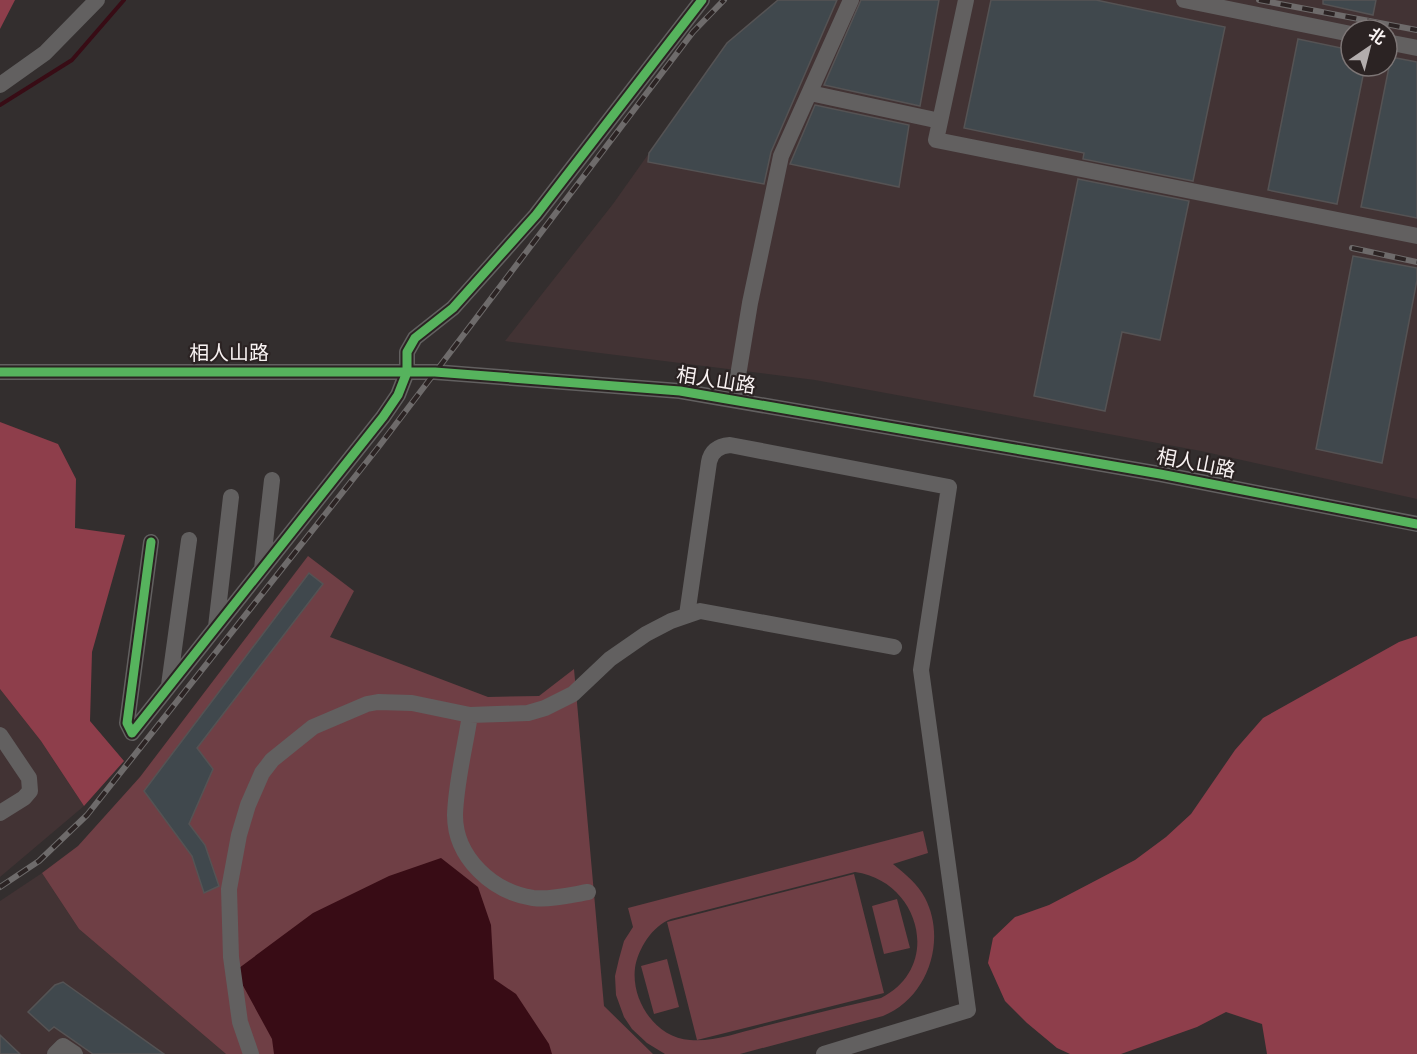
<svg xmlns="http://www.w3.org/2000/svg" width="1417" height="1054" font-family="'Sofia Sans Condensed','Noto Sans SC',sans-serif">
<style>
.built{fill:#423334;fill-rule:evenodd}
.green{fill:#6f3f45;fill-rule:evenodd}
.forest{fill:#8e3e4b}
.water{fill:#380c15}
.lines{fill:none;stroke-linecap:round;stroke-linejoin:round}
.stream{stroke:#380c15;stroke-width:4}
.building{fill:#40484d;stroke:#555354;stroke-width:1.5}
.minor{stroke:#626060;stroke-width:16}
.rail-casing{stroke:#6e6b6b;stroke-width:6}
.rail{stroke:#2b2323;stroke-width:4;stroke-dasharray:11;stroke-linecap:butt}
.cycleway-casing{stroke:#2b2323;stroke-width:13}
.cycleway{stroke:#56b35d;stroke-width:9}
.labels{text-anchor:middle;stroke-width:4.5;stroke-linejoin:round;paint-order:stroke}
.street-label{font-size:20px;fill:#f8f2f2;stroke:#2b2323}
</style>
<rect width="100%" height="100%" fill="#332e2e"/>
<path class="built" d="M778 0H1417V499L1201 451 815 380 505 341 613 204 727 43ZM1351 30H1387V66H1351Z
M0 689 41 741 84 806 0 877Z
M42 873 79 929 226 1054H0V901Z"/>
<path class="green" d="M308 556 354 591 330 637 488 697 539 696 574 669 604 1006 653 1054H226L79 929 42 873 78 846 140 777Z
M923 831 928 853 893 864C905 874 918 884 925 898 947 940 928 998 883 1016L740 1054H665L647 1043 632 1029 624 1017 616 995 615 976 619 959 624 941 633 927 628 908ZM855 872C920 881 943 967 881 998 841 1007 801 1017 761 1027 738 1033 713 1042 690 1040 656 1038 631 1001 635 968 638 949 652 926 671 919Z
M854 874 884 993 697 1040 667 922Z
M897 899 910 948 884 954 872 906Z
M667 959 679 1007 654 1014 641 966Z"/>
<path class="forest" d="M0 0H15L0 29Z
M0 422 58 444 76 479 75 528 125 535 92 652 90 721 124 761 84 806 41 741 0 689Z
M1417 636V1054H1267L1262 1024 1226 1012 1197 1027 1121 1054H1070L1057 1048 1027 1023 1005 1001 988 963 993 938 1015 917 1049 905 1135 860 1166 837 1191 814 1235 750 1263 718 1399 642Z"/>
<path class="water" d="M441 858 478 887 491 925 494 979 516 994 549 1044 552 1054H274L272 1039 235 971 313 913 389 876Z"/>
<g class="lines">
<path class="stream" d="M0 105 72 60 124 0"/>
</g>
<path class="building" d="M778 0H837L771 152 764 184 648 162 649 153 727 43Z
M861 0H939L920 106 824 85Z
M991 0H1096L1225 27 1193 181 1083 159 1084 153 964 128Z
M1323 0H1376L1373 15 1323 4Z
M1298 39 1351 50V66H1365L1337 204 1268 190Z
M1391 57 1417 62V218L1361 207Z
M815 105 909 125 899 187 790 164Z
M1078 179 1189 201 1160 340 1122 332 1105 411 1034 396Z
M1353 256 1417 268V280L1382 463 1316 449Z
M309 573 323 584 197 748 213 769 189 824 205 845 219 886 204 893 192 856 144 791Z
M63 982 164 1054H93L54 1027 49 1031 28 1012 55 985Z
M0 1035 20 1054H0Z"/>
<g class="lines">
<path class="minor" d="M966 0 936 140 1417 236
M1184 0 1351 34
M1387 42 1417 48
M0 85 45 53 97 0
M810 93 940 121
M0 372H435L680 391 1160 474 1417 524
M734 400 750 303 781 156 851 0
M151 542 127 723 132 733 383 417 398 395 407 372V352L415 338 453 308 536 215 702 0
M262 569 272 480
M687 615 709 462C711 451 719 446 730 445L949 487 921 670 968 1010 824 1054
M216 627 231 497
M169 685 189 540
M470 715C465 748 456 782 455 815 455 858 493 892 533 898 551 900 570 895 588 892
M0 735 29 778 30 791 24 798 0 813
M55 1054 63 1046 75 1054
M251 1054 240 1022 231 957 229 889 239 835 248 805 262 773 272 760 313 727 367 704 378 702 412 703 470 715 528 713 545 708 573 694 610 659 646 634 671 621 700 611 894 647"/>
<g class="rail-casing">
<path id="rail" d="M1259 0 1417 30
M1352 248 1417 262
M0 887 39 861 87 815 380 445 693 32 724 0"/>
</g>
<use href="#rail" class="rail"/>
<g class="cycleway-casing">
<path id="cycleway" d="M0 372H435L680 391 1160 474 1417 524
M151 542 127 723 132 733 383 417 398 395 407 372V352L415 338 453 308 536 215 702 0"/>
</g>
<use href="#cycleway" class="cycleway"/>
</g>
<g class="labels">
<g class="street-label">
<text x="229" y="360">相人山路</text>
<text transform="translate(716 380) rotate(9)" y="7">相人山路</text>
<text transform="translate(1196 463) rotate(11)" y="7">相人山路</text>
</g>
</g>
<g transform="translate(1369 48) rotate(35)"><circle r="28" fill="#2b2323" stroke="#7d7676" stroke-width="1.5"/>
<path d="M0-4.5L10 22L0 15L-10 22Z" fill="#b3adad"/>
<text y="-9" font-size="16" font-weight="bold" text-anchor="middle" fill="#f8f2f2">北</text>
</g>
</svg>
